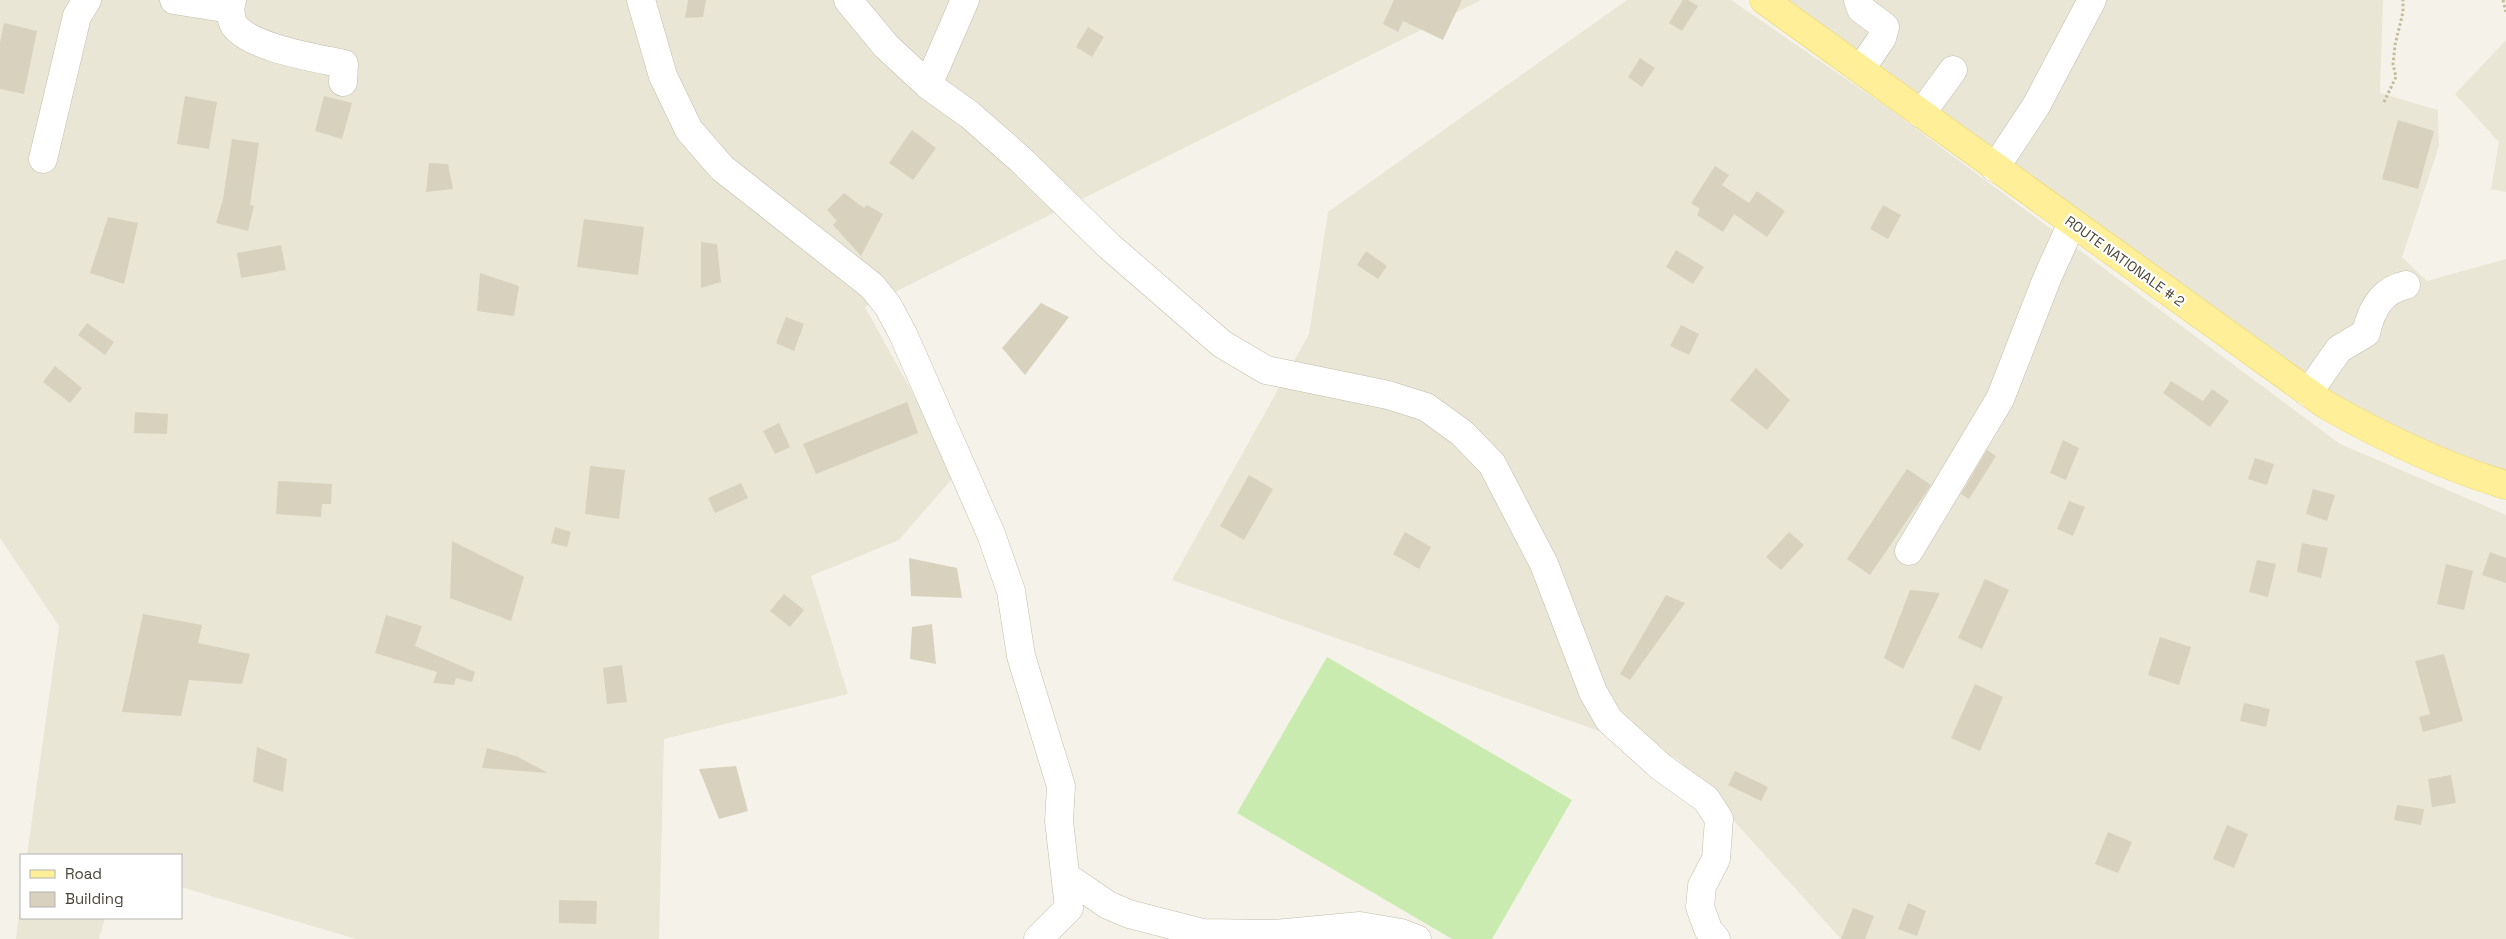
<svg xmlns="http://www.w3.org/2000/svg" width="2506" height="939" font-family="'Space Grotesk',sans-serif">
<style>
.residential{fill:#e9e6d6}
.pitch{fill:#c9ebaf}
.building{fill:#d8d1bd}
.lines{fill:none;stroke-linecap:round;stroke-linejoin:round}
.minor-casing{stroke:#c1bcaa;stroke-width:29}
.major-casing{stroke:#ebd361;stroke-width:29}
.path{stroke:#c4bb9b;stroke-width:3;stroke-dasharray:2.5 2.5;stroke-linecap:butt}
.minor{stroke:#fff;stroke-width:28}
.major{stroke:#ffef98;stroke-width:28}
.labels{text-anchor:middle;stroke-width:4.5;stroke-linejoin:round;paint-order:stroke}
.street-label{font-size:14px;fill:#494436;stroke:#fff}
</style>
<rect width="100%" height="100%" fill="#f5f3e9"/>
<path class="residential" d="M0 0H1481L865 307 957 473 899 540 811 576 848 694 664 739 659 939H356L181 887V855H27L59 626 0 538Z
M1627 0H1731L1887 107 2340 444 2506 515V939H1841L1678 759 1172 580 1309 334 1328 212Z
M1785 0H2383L2380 93 2438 110 2439 146 2402 257 2427 281 2506 259V482L2338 410Z
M2506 40V192L2491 189 2499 142 2455 94Z
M21 900V918H105L99 939H16Z"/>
<path class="pitch" d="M1327 657 1572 800 1492 939H1452L1237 813Z"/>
<path class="building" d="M688 0H706L703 17 685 18Z
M1394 0H1462L1443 40 1403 21 1398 32 1383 24Z
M1683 0H1688L1698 6 1682 31 1669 23Z
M4 23 37 31 24 94 0 89V43Z
M1088 27 1104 37 1092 57 1076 47Z
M1640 58 1655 68 1642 87 1628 77Z
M185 96 217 102 209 149 177 144Z
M324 96 352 103 342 139 315 131Z
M2398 120 2434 131 2418 189 2382 179Z
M912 130 936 148 913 180 889 163Z
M232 139 259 143 250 205 254 206 248 231 216 223 223 199Z
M429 163 448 164 453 189 426 192Z
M1715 166 1729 175 1722 185 1749 203 1757 191 1785 211 1767 237 1734 214 1723 232 1697 215 1700 209 1691 203Z
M844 193 864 208 867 205 883 214 861 256 833 225 837 221 827 210Z
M1883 205 1901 215 1888 239 1870 229Z
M108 217 138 223 124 284 90 273Z
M584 219 644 227 638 275 577 267Z
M701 242 717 244 721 282 701 288Z
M281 245 286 270 241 278 237 253Z
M1676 250 1704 267 1693 284 1666 267Z
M1366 251 1387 266 1378 279 1357 265Z
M480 273 519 286 514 316 477 311Z
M1041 303 1069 317 1025 375 1002 348Z
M786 317 804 324 794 351 776 343Z
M87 323 114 342 105 355 78 335Z
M1681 325 1699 334 1689 355 1670 346Z
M55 366 82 388 70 403 43 382Z
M1756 368 1790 400 1767 430 1730 400Z
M2171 381 2203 401 2212 389 2229 401 2210 427 2163 393Z
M907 402 918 433 816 474 803 444Z
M135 412 168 414 167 434 134 433Z
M779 423 790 447 775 454 763 431Z
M2063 440 2079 448 2066 480 2050 473Z
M1987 450 1996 456 1969 499 1961 494Z
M2255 458 2274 464 2267 485 2248 479Z
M590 466 625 470 619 519 585 514Z
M1907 469 1931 485 1870 575 1847 559Z
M1249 475 1273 489 1244 540 1220 526Z
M278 481 332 484 331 504H322L321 517 276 514Z
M741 483 748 498 715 513 708 498Z
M2313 489 2335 495 2327 521 2306 514Z
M2069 501 2085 507 2073 536 2057 529Z
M555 527 571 532 567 547 551 543Z
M1405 532 1431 547 1419 569 1393 554Z
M1789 532 1804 545 1781 570 1766 557Z
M452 541 524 577 511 621 450 598Z
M2302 543 2328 548 2321 578 2297 572Z
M2490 552 2506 558V583L2482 575Z
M909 558 957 568 962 598 911 596Z
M2257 560 2276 564 2268 597 2249 592Z
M2446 564 2473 571 2464 610 2437 604Z
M1985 579 2009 590 1982 649 1958 638Z
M1910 590 1940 593 1903 669 1884 658Z
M784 594 804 610 790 627 770 611Z
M1666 595 1685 603 1630 680 1620 674Z
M143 614 202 625 198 643 250 654 242 684 189 680 181 716 122 712Z
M386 615 422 626 415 646 475 672 472 682 456 678 454 685 433 683 437 672 375 653Z
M932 624 936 664 910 659 912 627Z
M2160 637 2191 647 2179 685 2148 675Z
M2444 654 2463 721 2423 732 2419 717 2430 714 2415 661Z
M622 665 627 702 607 704 603 668Z
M1975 684 2003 697 1980 751 1951 738Z
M2244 703 2270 709 2266 727 2240 721Z
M257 747 287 759 283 792 253 782Z
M487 748 516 756 548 773 482 768Z
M736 766 748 811 719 819 699 769Z
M1735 771 1768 787 1761 801 1728 785Z
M2451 775 2456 803 2432 807 2428 779Z
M2397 805 2424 809 2421 825 2394 820Z
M2227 825 2248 834 2234 868 2213 859Z
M2108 832 2132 842 2118 873 2095 864Z
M559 900 597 901 596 924 559 923Z
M1908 903 1926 911 1917 936 1898 929Z
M1853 908 1874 916 1865 939H1841Z"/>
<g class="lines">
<g class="minor-casing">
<path id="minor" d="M174 0 230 9 232 0
M641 0 663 76 689 130 722 168 872 286 888 306 903 334 991 534 1011 591 1021 656 1061 786 1059 821 1069 908 1038 939
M848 0 886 46 928 85 970 115 1020 159 1109 246 1222 344 1266 370 1388 395 1426 407 1462 433 1492 464 1544 564 1593 692 1609 720 1661 767 1706 799 1719 819 1716 859 1702 886 1700 907 1708 929 1716 939
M1858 0 1861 9 1885 27 1882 38 1861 69
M230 9C231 14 231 20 234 25 250 48 317 58 344 64L343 82
M928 85 965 0
M1921 114 1953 70
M43 159 77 16 87 0
M1995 168 2036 106 2092 0
M2308 393 2339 349 2366 333C2371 310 2381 290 2406 285
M1909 551 2000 399 2048 276 2072 223
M1067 877 1108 905 1129 914 1203 933 1275 934 1360 926 1401 933 1417 939"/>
</g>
<g class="major-casing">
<path id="major" d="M1764 0 2326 405C2384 438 2442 466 2506 485"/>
</g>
<path class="path" d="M2503 0 2506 12
M2384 102 2396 77 2393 64 2395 45 2403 12V0"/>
<use href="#minor" class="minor"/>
<use href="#major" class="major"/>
</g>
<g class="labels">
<g class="street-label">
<text transform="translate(2125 261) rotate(36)" y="5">ROUTE NATIONALE # 2</text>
</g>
</g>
<rect x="20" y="854" width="162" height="65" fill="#ffffff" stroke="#b6b4af"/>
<rect x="30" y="870" width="25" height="8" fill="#ffef98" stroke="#b6b4af"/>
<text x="65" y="879" font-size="15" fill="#494436">Road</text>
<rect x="30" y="892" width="25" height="15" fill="#d8d1bd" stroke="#b6b4af"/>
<text x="65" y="904" font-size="15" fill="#494436">Building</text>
</svg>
